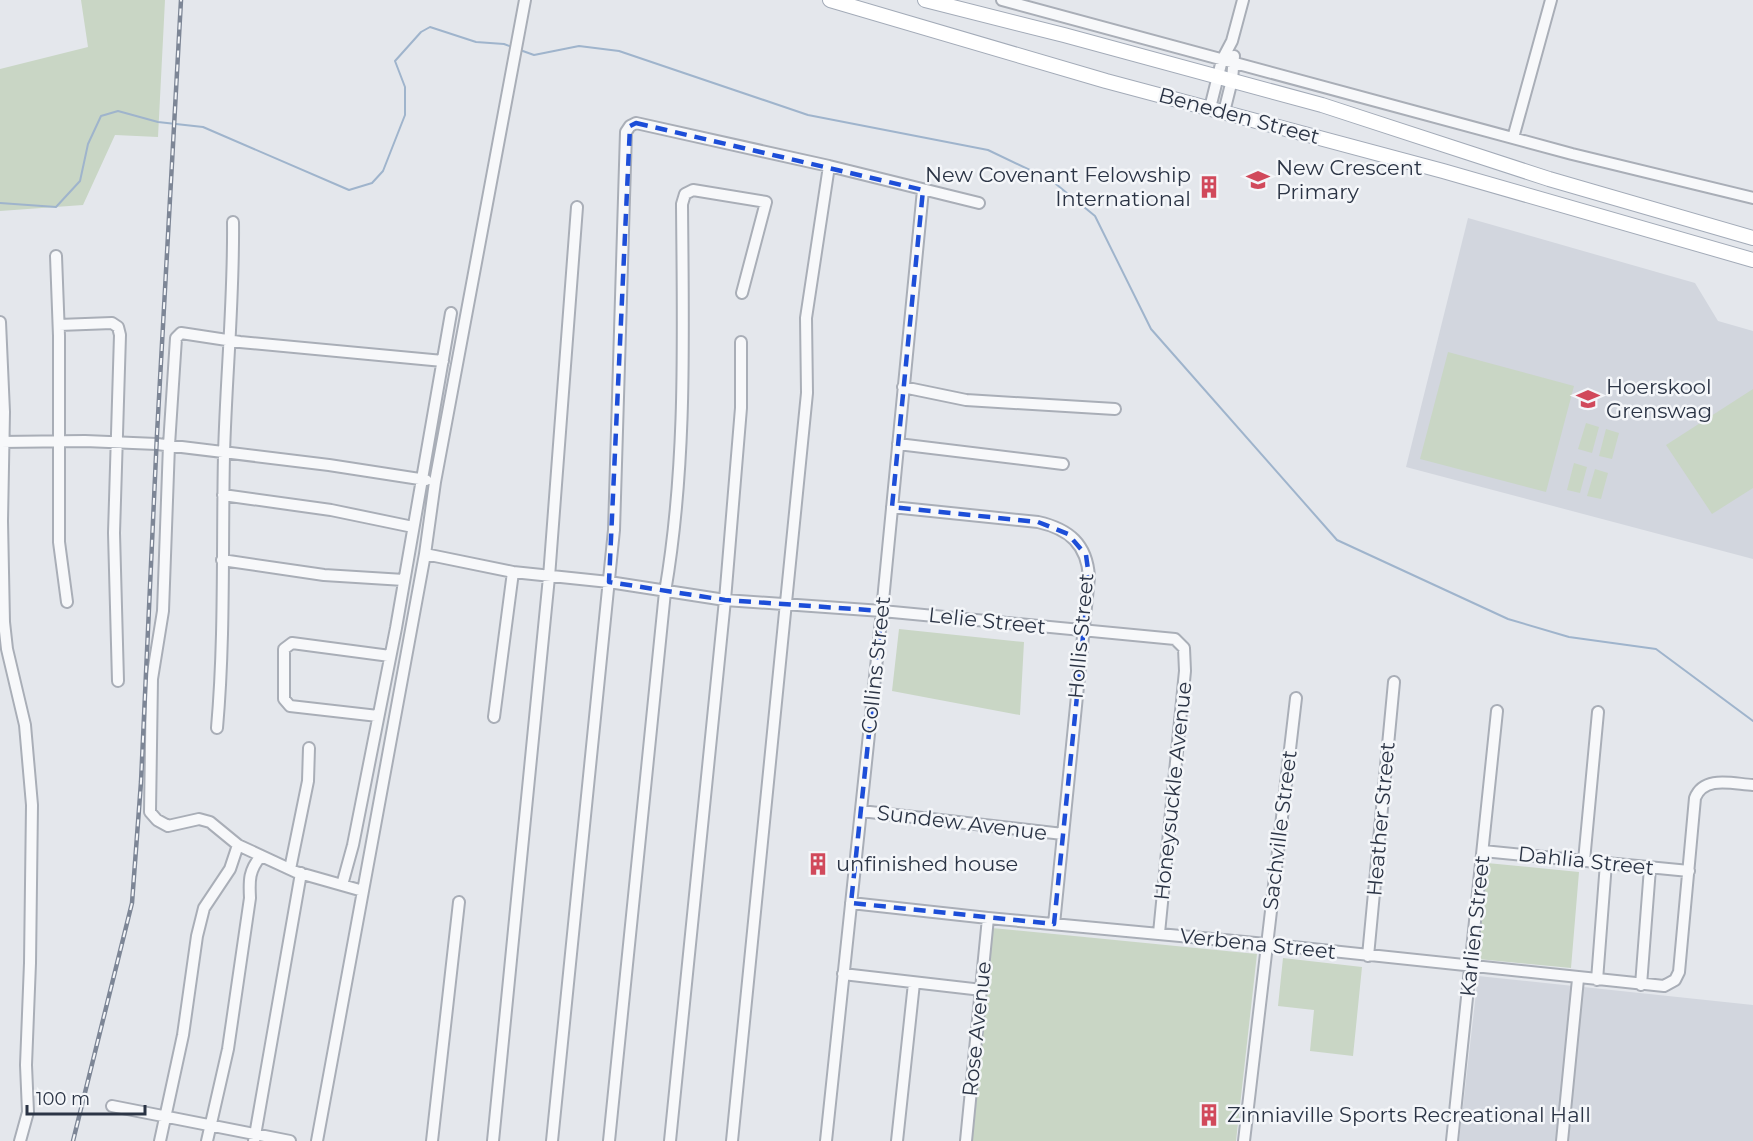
<svg xmlns="http://www.w3.org/2000/svg" width="1753" height="1141" font-family="Montserrat,sans-serif">
<style>
.built{fill:#d2d6de}
.green{fill:#c9d6c5}
.lines{fill:none;stroke-linecap:round;stroke-linejoin:round}
.stream{stroke:#9fb4cc;stroke-width:2}
.minor-casing{stroke:#a9aeb7;stroke-width:14}
.major-casing{stroke:#a3abb8;stroke-width:16}
.minor{stroke:#f7f8fa;stroke-width:10}
.major{stroke:#fff;stroke-width:14}
.rail-casing{stroke:#7d8696;stroke-width:4.5}
.rail{stroke:#f4f6f9;stroke-width:2;stroke-dasharray:7;stroke-linecap:butt}
.marked{fill:none;stroke:#1d4ed8;stroke-width:4.5;stroke-dasharray:12 8;stroke-linejoin:round}
.labels{text-anchor:middle;stroke-width:5;stroke-linejoin:round;paint-order:stroke}
.street-label{font-size:21px;fill:#2b3445;stroke:#f4f6f9}
.poi-label{font-size:21px;fill:#2b3445;stroke:#f4f6f9;text-anchor:start}
</style>
<rect width="100%" height="100%" fill="#e4e7ec"/>
<path class="built" d="M1468 218 1695 283 1718 321 1753 331V559L1406 467Z
M1478 976 1753 1005V1141H1459Z"/>
<path class="green" d="M81 0H165L158 137 115 135 83 205 0 211V69L88 47Z
M1448 352 1574 386 1546 492 1420 459Z
M1753 389V488L1712 514 1666 445Z
M1586 423 1599 427 1592 453 1578 449Z
M1606 429 1619 433 1612 459 1599 456Z
M1574 463 1587 467 1580 493 1567 490Z
M1595 469 1608 473 1601 499 1587 496Z
M899 629 1024 642 1020 715 892 691Z
M1487 863 1579 872 1571 968 1478 959Z
M992 928 1257 954 1236 1141H971Z
M1283 958 1362 967 1353 1056 1310 1051 1314 1010 1278 1006Z"/>
<g class="lines">
<path class="stream" d="M520 50 534 55 579 46 619 51 808 115 988 150 1051 180 1095 216 1151 329 1337 540 1508 619 1569 637 1656 649 1753 721
M0 203 56 207 80 181 88 144 101 116 118 111 158 122 203 127 349 190 372 183 383 171 405 115V87L395 61 421 32 430 27 476 42 504 44 512 47"/>
<g class="minor-casing">
<path id="minor" d="M1002 0 1572 154 1753 198
M1210 108 1222 60 1232 41 1243 0
M1224 112 1232 80 1234 56
M1513 138 1551 0
M56 256 59 336V542L67 602
M0 322 4 412 2 521 4 622 7 649 25 725 32 805 30 963 26 1065 28 1112 20 1141
M59 325 112 323 118 327 120 335 114 533 118 681
M903 387 966 400 1115 409
M0 442 85 441 157 444 329 465 426 480
M898 444 1063 464
M223 495 331 510 413 527
M892 507 1038 522C1069 529 1087 544 1089 577L1054 924
M425 554 513 572 609 582 725 600 882 611 1175 639 1184 648 1185 671 1159 933
M222 560 324 575 404 580
M378 716 290 706 284 699V649L292 643 390 656
M494 717 513 572
M217 728C225 637 222 546 224 455 226 377 234 300 233 222
M861 811 1063 834
M1483 851 1689 871
M1584 861 1598 712
M290 869 308 781 309 748
M342 885 353 845 396 628 451 313
M363 891 296 872 238 845 210 822 199 819 168 826 157 820 150 812 152 679 163 611 169 445 176 338 181 333 240 342 443 361
M851 903 988 918 1266 944 1664 986 1675 980 1679 972 1695 798C1704 775 1733 784 1753 785
M1368 956 1394 682
M843 974 982 990
M1597 980 1606 863
M1641 985 1650 868
M112 1106 290 1141
M160 1141 183 1035 197 936 204 908 230 869 238 845
M207 1141 228 1049 250 898C249 880 249 870 261 856
M254 1141 301 873
M317 1141 425 554 435 482 525 0
M432 1141 459 902
M493 1141 549 577 577 207
M552 1141 614 530 626 132 630 126 636 123 829 166 979 203
M609 1141 665 592C687 464 683 333 682 204L685 194 693 190 766 202 742 293
M670 1141 725 600 741 408V342
M732 1141 807 393 806 318 829 166
M826 1141 882 611 923 190
M897 1141 914 983
M966 1141 988 918
M1244 1141 1296 698
M1452 1141 1497 711
M1562 1141 1578 979"/>
</g>
<g class="major-casing">
<path id="major" d="M830 0 1106 81 1443 171 1753 260
M925 0 1064 35 1322 105 1549 179 1753 238"/>
</g>
<use href="#minor" class="minor"/>
<use href="#major" class="major"/>
<g class="rail-casing">
<path id="rail" d="M73 1141 132 903 141 782 157 434 181 0"/>
</g>
<use href="#rail" class="rail"/>
</g>
<path class="marked" d="M636 123 923 190 892 507 1038 522 1068 534 1086 555 1089 577 1054 924 851 903 882 611 725 600 609 582 630 126Z"/>
<defs>
<g id="school-bare" transform="scale(1.8)"><path d="M0-5L7-2L0 1L-7-2ZM-4 1L0 2.5L4 1V4Q0 6-4 4Z" fill="#d1495b" stroke="#f4f6f9" stroke-width="2.5" paint-order="stroke"/></g>
<g id="building-bare" transform="scale(1.8)"><path d="M-4-6H4V6H1V3H-1V6H-4ZM-2.5-4.3h1.7v1.8h-1.7ZM.8-4.3h1.7v1.8H.8ZM-2.5-1h1.7V.8h-1.7ZM.8-1h1.7V.8H.8Z" fill="#d1495b" stroke="#f4f6f9" stroke-width="2.5" paint-order="stroke"/></g>
</defs>
<g fill-rule="evenodd">
<use href="#school-bare" x="1258" y="180"/>
<use href="#building-bare" x="1209" y="187"/>
<use href="#school-bare" x="1588" y="399"/>
<use href="#building-bare" x="818" y="864"/>
<use href="#building-bare" x="1209" y="1115"/>
</g>
<g class="labels">
<g class="street-label">
<text transform="translate(1239 116) rotate(15)" y="7">Beneden Street</text>
<text transform="translate(987 621) rotate(6)" y="7">Lelie Street</text>
<text transform="translate(1081 636) rotate(-85)" y="7">Hollis Street</text>
<text transform="translate(876 665) rotate(-84)" y="7">Collins Street</text>
<text transform="translate(1173 791) rotate(-84)" y="7">Honeysuckle Avenue</text>
<text transform="translate(1381 819) rotate(-85)" y="7">Heather Street</text>
<text transform="translate(962 823) rotate(7)" y="7">Sundew Avenue</text>
<text transform="translate(1280 830) rotate(-83)" y="7">Sachville Street</text>
<text transform="translate(1586 861) rotate(6)" y="7">Dahlia Street</text>
<text transform="translate(1475 926) rotate(-84)" y="7">Karlien Street</text>
<text transform="translate(1258 944) rotate(6)" y="7">Verbena Street</text>
<text transform="translate(977 1029) rotate(-84)" y="7">Rose Avenue</text>
</g>
<g class="poi-label">
<text x="1276" y="175">New Crescent<tspan x="1276" dy="24">Primary</tspan></text>
<text x="1191" y="182" text-anchor="end">New Covenant Felowship<tspan x="1191" dy="24">International</tspan></text>
<text x="1606" y="394">Hoerskool<tspan x="1606" dy="24">Grenswag</tspan></text>
<text x="836" y="871">unfinished house</text>
<text x="1227" y="1122">Zinniaville Sports Recreational Hall</text>
</g>
</g>
<path d="M27 1105v9h118v-9" fill="none" stroke="#2b3445" stroke-width="3"/>
<text x="36" y="1105" font-size="18" fill="#2b3445" stroke="#f4f6f9" stroke-width="4.5" paint-order="stroke">100 m</text>
</svg>
